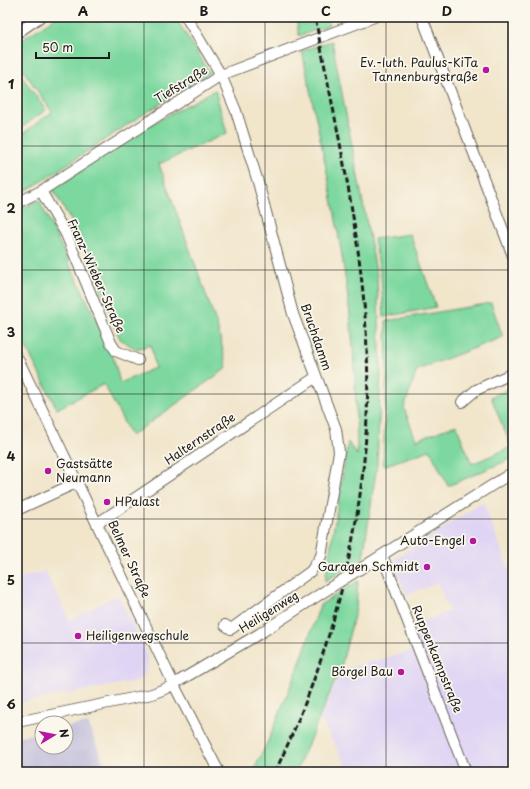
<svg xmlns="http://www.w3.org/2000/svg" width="530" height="789" font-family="'Playpen Sans',sans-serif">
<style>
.built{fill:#e0d4f4}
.industrial{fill:#c4c0db}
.green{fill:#7dd89f;stroke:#4c7a5e}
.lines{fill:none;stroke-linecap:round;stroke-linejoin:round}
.minor-casing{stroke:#676259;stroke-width:12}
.minor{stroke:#fff;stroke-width:10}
.rail{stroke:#1c1c1c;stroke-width:3;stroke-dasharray:6 3;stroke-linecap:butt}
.minor-bridge-casing{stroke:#676259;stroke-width:12;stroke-linecap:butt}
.minor-bridge{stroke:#fff;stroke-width:10}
.grid{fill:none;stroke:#1c1c1c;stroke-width:1;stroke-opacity:0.55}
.poi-dot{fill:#b5179e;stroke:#fbf7ec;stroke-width:1.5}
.labels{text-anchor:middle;stroke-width:3.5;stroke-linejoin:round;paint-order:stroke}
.poi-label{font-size:12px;fill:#1c1c1c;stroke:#fbf7ec;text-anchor:end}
.street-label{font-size:12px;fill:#1c1c1c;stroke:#fbf7ec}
.neatline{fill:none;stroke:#1c1c1c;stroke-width:1.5}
.grid-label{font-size:13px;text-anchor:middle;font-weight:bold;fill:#1c1c1c}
</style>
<rect width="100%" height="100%" fill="#fbf7ec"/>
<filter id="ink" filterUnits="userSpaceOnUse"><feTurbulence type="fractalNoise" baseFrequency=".025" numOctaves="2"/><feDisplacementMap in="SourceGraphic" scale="8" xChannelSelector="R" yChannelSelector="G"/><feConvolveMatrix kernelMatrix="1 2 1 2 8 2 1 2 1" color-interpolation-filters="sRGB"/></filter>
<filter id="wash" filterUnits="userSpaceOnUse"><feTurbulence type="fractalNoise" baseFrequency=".012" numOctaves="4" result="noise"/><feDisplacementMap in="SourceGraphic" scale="16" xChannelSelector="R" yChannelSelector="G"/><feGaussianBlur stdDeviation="0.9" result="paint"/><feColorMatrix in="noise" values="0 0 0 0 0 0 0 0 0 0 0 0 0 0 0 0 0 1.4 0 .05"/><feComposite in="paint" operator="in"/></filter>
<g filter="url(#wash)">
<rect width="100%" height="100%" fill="#f1e5ca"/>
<path class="built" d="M483 502 513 580V772H350L320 719 341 670 411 651 403 629 449 611 438 583 406 595 393 560Z
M45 571 70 620 118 595 146 651 148 664 145 674 137 681 17 703V579Z"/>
<path class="industrial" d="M88 723 107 772H17V737L42 732V747H66V727Z"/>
<path class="green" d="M56 17H175L210 73 136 119 36 185 17 195V138L52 112 17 61V43Z
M296 17H327L329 25 299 36Z
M332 41 377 276 381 370 377 465 363 558 325 581 348 442 357 455C356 408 355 361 350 315 340 226 320 139 302 51Z
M17 70 46 110 17 131Z
M215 90 227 133 159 164 217 325 227 368 131 436 104 384 57 409 17 329V211L39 200 112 353 120 383 155 368 151 345 136 349 120 339 79 234 53 190 141 130Z
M410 234 436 307 384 317 381 276 374 239Z
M491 303 503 337 417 370 404 408 416 440 456 425 472 464 511 447 491 397 513 387V458L448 486 430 450 383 466 387 370 386 321Z
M358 581 356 608 341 667 296 772H253L268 741 300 663 320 605Z"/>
</g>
<g filter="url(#ink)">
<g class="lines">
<g class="minor-casing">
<path id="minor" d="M186 17 221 75 236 111 258 182 293 314 336 429 339 452 321 556 311 571 231 629 225 625
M422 17 513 256
M17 33 40 17
M41 191 66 234 111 343 116 351 138 360
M17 203 41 191 221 75 374 17
M17 357 174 685 219 772
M462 402 476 390 513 373
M17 510 78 482
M98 523 316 377
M382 555 466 772
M360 569 513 472
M17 722 152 694 167 688 259 634 328 589"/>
</g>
<use href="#minor" class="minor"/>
<path class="rail" d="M275 772C338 641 373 497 367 351 363 239 336 127 315 17"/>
<g class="minor-bridge-casing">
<path id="minor-bridge" d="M328 589 360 569"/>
</g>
<use href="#minor-bridge" class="minor-bridge"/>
</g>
</g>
<path class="grid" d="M144 17V772M265 17V772M386 17V772M17 146H513M17 270H513M17 394H513M17 519H513M17 643H513"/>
<g class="poi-dot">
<circle cx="486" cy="70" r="4"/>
<circle cx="48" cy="471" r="4"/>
<circle cx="107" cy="502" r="4"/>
<circle cx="473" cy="541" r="4"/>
<circle cx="427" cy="567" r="4"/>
<circle cx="78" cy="636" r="4"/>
<circle cx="401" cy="672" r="4"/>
</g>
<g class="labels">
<g class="poi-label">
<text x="478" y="67">Ev.-luth. Paulus-KiTa<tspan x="478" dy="14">Tannenburgstraße</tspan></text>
<text x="56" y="468" text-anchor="start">Gastsätte<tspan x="56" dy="14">Neumann</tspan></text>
<text x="115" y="506" text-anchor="start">HPalast</text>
<text x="465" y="545">Auto-Engel</text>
<text x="419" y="571">Garagen Schmidt</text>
<text x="86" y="640" text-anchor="start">Heiligenwegschule</text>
<text x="393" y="676">Börgel Bau</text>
</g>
<g class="street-label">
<text transform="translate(181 85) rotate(-32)" y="4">Tiefstraße</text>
<text transform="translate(96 276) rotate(66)" y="4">Franz-Wieber-Straße</text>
<text transform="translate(316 337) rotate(71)" y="4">Bruchdamm</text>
<text transform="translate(200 439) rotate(-34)" y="4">Halternstraße</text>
<text transform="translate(129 559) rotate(65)" y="4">Belmer Straße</text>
<text transform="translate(269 612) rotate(-32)" y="4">Heiligenweg</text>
<text transform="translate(437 659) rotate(68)" y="4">Ruppenkampstraße</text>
</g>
</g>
<rect width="530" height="789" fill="none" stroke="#fbf7ec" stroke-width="44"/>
<g transform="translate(54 735) rotate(80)"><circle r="19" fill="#fbf7ec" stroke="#a29f99"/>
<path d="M0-3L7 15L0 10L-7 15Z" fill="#b5179e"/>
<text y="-6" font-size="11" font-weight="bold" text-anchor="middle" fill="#1c1c1c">N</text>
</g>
<path d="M36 52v6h73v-6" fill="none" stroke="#1c1c1c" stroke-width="2"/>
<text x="42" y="52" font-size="12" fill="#1c1c1c" stroke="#fbf7ec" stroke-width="3" paint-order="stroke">50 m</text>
<rect x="22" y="22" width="486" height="745" class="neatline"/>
<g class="grid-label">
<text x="83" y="16">A</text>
<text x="204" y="16">B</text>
<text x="326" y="16">C</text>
<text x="447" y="16">D</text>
<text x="11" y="89">1</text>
<text x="11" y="213">2</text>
<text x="11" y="337">3</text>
<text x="11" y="461">4</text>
<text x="11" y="585">5</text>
<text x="11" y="709">6</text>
</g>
</svg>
